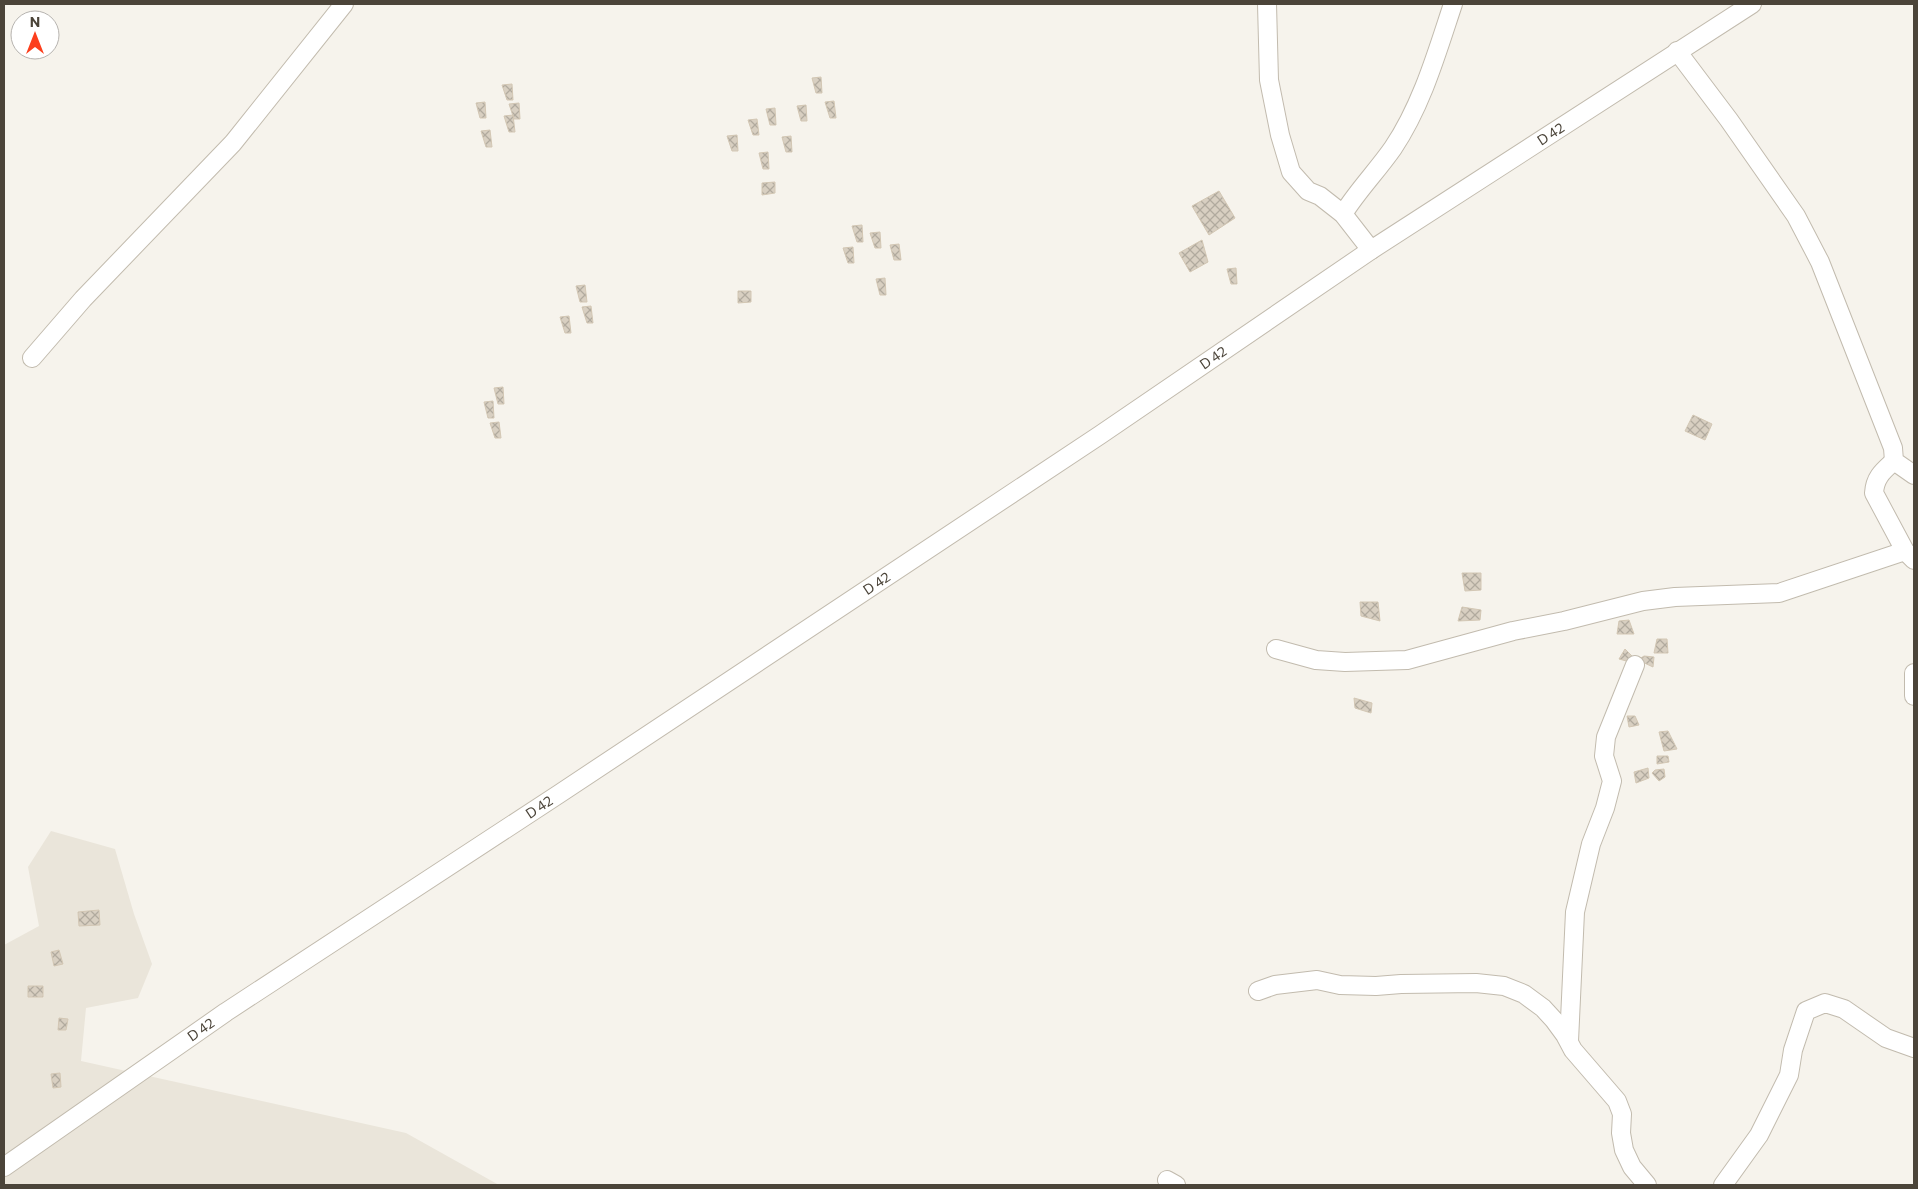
<svg xmlns="http://www.w3.org/2000/svg" width="1918" height="1189" font-family="Commissioner,sans-serif">
<style>
.residential{fill:#eae5da}
.building{fill:url(#building-cross-hatch);stroke:#d3c7b4}
.lines{fill:none;stroke-linecap:round;stroke-linejoin:round}
.minor-casing{stroke:#c2bbae;stroke-width:20}
.minor{stroke:#fff;stroke-width:18}
.labels{text-anchor:middle;stroke-width:5;stroke-linejoin:round;paint-order:stroke}
.street-label{font-size:14px;fill:#4b4439;stroke:#fff}
</style>
<defs>
<pattern id="building-cross-hatch" width="8" height="8" patternUnits="userSpaceOnUse" patternTransform="scale(1.25)"><rect width="8" height="8" fill="#d8cfc1"/><path d="M0 0l8 8M0 8l8-8" fill="none" stroke="#b1aa9e"/></pattern>
</defs>
<rect width="100%" height="100%" fill="#f6f3ec"/>
<path class="residential" d="M51 831 115 849 134 914 152 964 138 998 86 1008 81 1061 406 1133 499 1185H4V945L39 926 28 867Z"/>
<path class="building" d="M821 77 822 93H816L812 78Z
M512 84 513 100H507L502 85Z
M834 101 836 118H830L825 102Z
M485 102 486 118H480L476 103Z
M519 103 520 119H514L509 104Z
M806 105 807 121H801L797 106Z
M775 108 776 125H770L766 109Z
M513 115 515 132H509L504 116Z
M757 119 759 135H753L748 120Z
M490 130 492 147H486L481 131Z
M737 135 738 151H732L727 136Z
M791 136 792 152H786L782 137Z
M768 152 769 169H763L759 153Z
M775 182V193L762 195V183Z
M1219 191 1235 218 1209 235 1192 206Z
M862 225 863 242H857L852 226Z
M880 232 881 248H875L870 233Z
M1202 240 1208 262 1190 272 1179 253Z
M899 244 901 260H894L890 245Z
M853 247 854 263H848L843 248Z
M1236 268 1237 284H1231L1227 269Z
M885 278 886 295H880L876 279Z
M585 285 587 302H580L576 286Z
M738 291H751V302L738 303Z
M591 306 593 323H587L582 307Z
M569 316 571 333H565L560 317Z
M503 387 504 404H498L494 388Z
M493 401 494 418H488L484 402Z
M1693 415 1712 424 1705 440 1685 431Z
M499 422 501 438H495L490 423Z
M1462 573H1481V590L1465 591Z
M1360 602H1378L1380 621 1361 616Z
M1462 607 1481 610 1480 620 1458 621Z
M1629 620 1634 634H1617L1619 621Z
M1657 639H1667L1668 653H1654Z
M1625 649 1632 656 1630 662 1619 659Z
M1644 656 1654 657 1653 667 1638 660Z
M1354 698 1372 703 1371 713 1355 708Z
M1627 716H1635L1639 725 1629 727Z
M1668 731 1677 749 1664 751 1659 732Z
M1657 756H1668L1669 762 1657 764Z
M1648 768 1649 778 1636 783 1634 772Z
M1664 769 1665 777 1659 781 1652 773 1655 770Z
M99 910 100 925 79 926 78 912Z
M59 950 63 964 54 966 51 952Z
M28 986H43V997H28Z
M59 1018 68 1019 66 1030H58Z
M60 1073 61 1087 53 1088 51 1074Z"/>
<g class="lines">
<g class="minor-casing">
<g id="minor">
<path d="M1267 4 1269 80 1280 135 1291 172 1308 191 1320 196 1343 214 1371 250"/>
<path d="M1677 51 1729 120 1796 216 1820 262 1893 448 1894 461 1914 475"/>
<path d="M1343 214C1358 190 1377 171 1393 148 1422 105 1437 52 1453 4"/>
<path d="M32 358 83 299 233 143 344 4"/>
<path d="M1894 461C1883 471 1875 477 1874 493L1905 551 1914 560"/>
<path d="M1276 649 1316 660 1345 662 1407 660 1513 631 1564 621 1643 601 1675 597 1779 593 1905 551"/>
<path d="M1914 673V696"/>
<path d="M1258 991 1275 985 1317 980 1340 985 1376 986 1401 984 1476 983 1504 986 1524 994 1543 1008 1554 1020 1565 1035 1573 1050 1617 1101 1622 1114 1621 1133 1624 1150 1632 1167 1647 1185"/>
<path d="M1569 1041 1575 912 1591 844 1605 808 1612 781 1604 756 1606 737 1635 665"/>
<path id="s1" d="M4 1167 226 1012 559 794 1100 435 1371 250 1752 4"/>
<path d="M1167 1180 1176 1185"/>
<path d="M1723 1185 1759 1135 1789 1075 1793 1050 1806 1011 1825 1003 1844 1009 1886 1038 1914 1048"/>
</g>
</g>
<use href="#minor" class="minor"/>
</g>
<g class="labels">
<g class="street-label">
<text dy="5" stroke="none"><textPath href="#s1" startOffset="1860">D 42</textPath></text>
<text dy="5" stroke="none"><textPath href="#s1" startOffset="1455">D 42</textPath></text>
<text dy="5" stroke="none"><textPath href="#s1" startOffset="1050">D 42</textPath></text>
<text dy="5" stroke="none"><textPath href="#s1" startOffset="645">D 42</textPath></text>
<text dy="5" stroke="none"><textPath href="#s1" startOffset="240">D 42</textPath></text>
</g>
</g>
<rect width="1918" height="1189" fill="none" stroke="#4b4439" stroke-width="10"/>
<g transform="translate(35 35)"><circle r="24" fill="#ffffff" stroke="#b7b4b0"/>
<path d="M0-4L9 19L0 12L-9 19Z" fill="#fc3f1d"/>
<text y="-8" font-size="14" font-weight="bold" text-anchor="middle" fill="#4b4439">N</text>
</g>
</svg>
